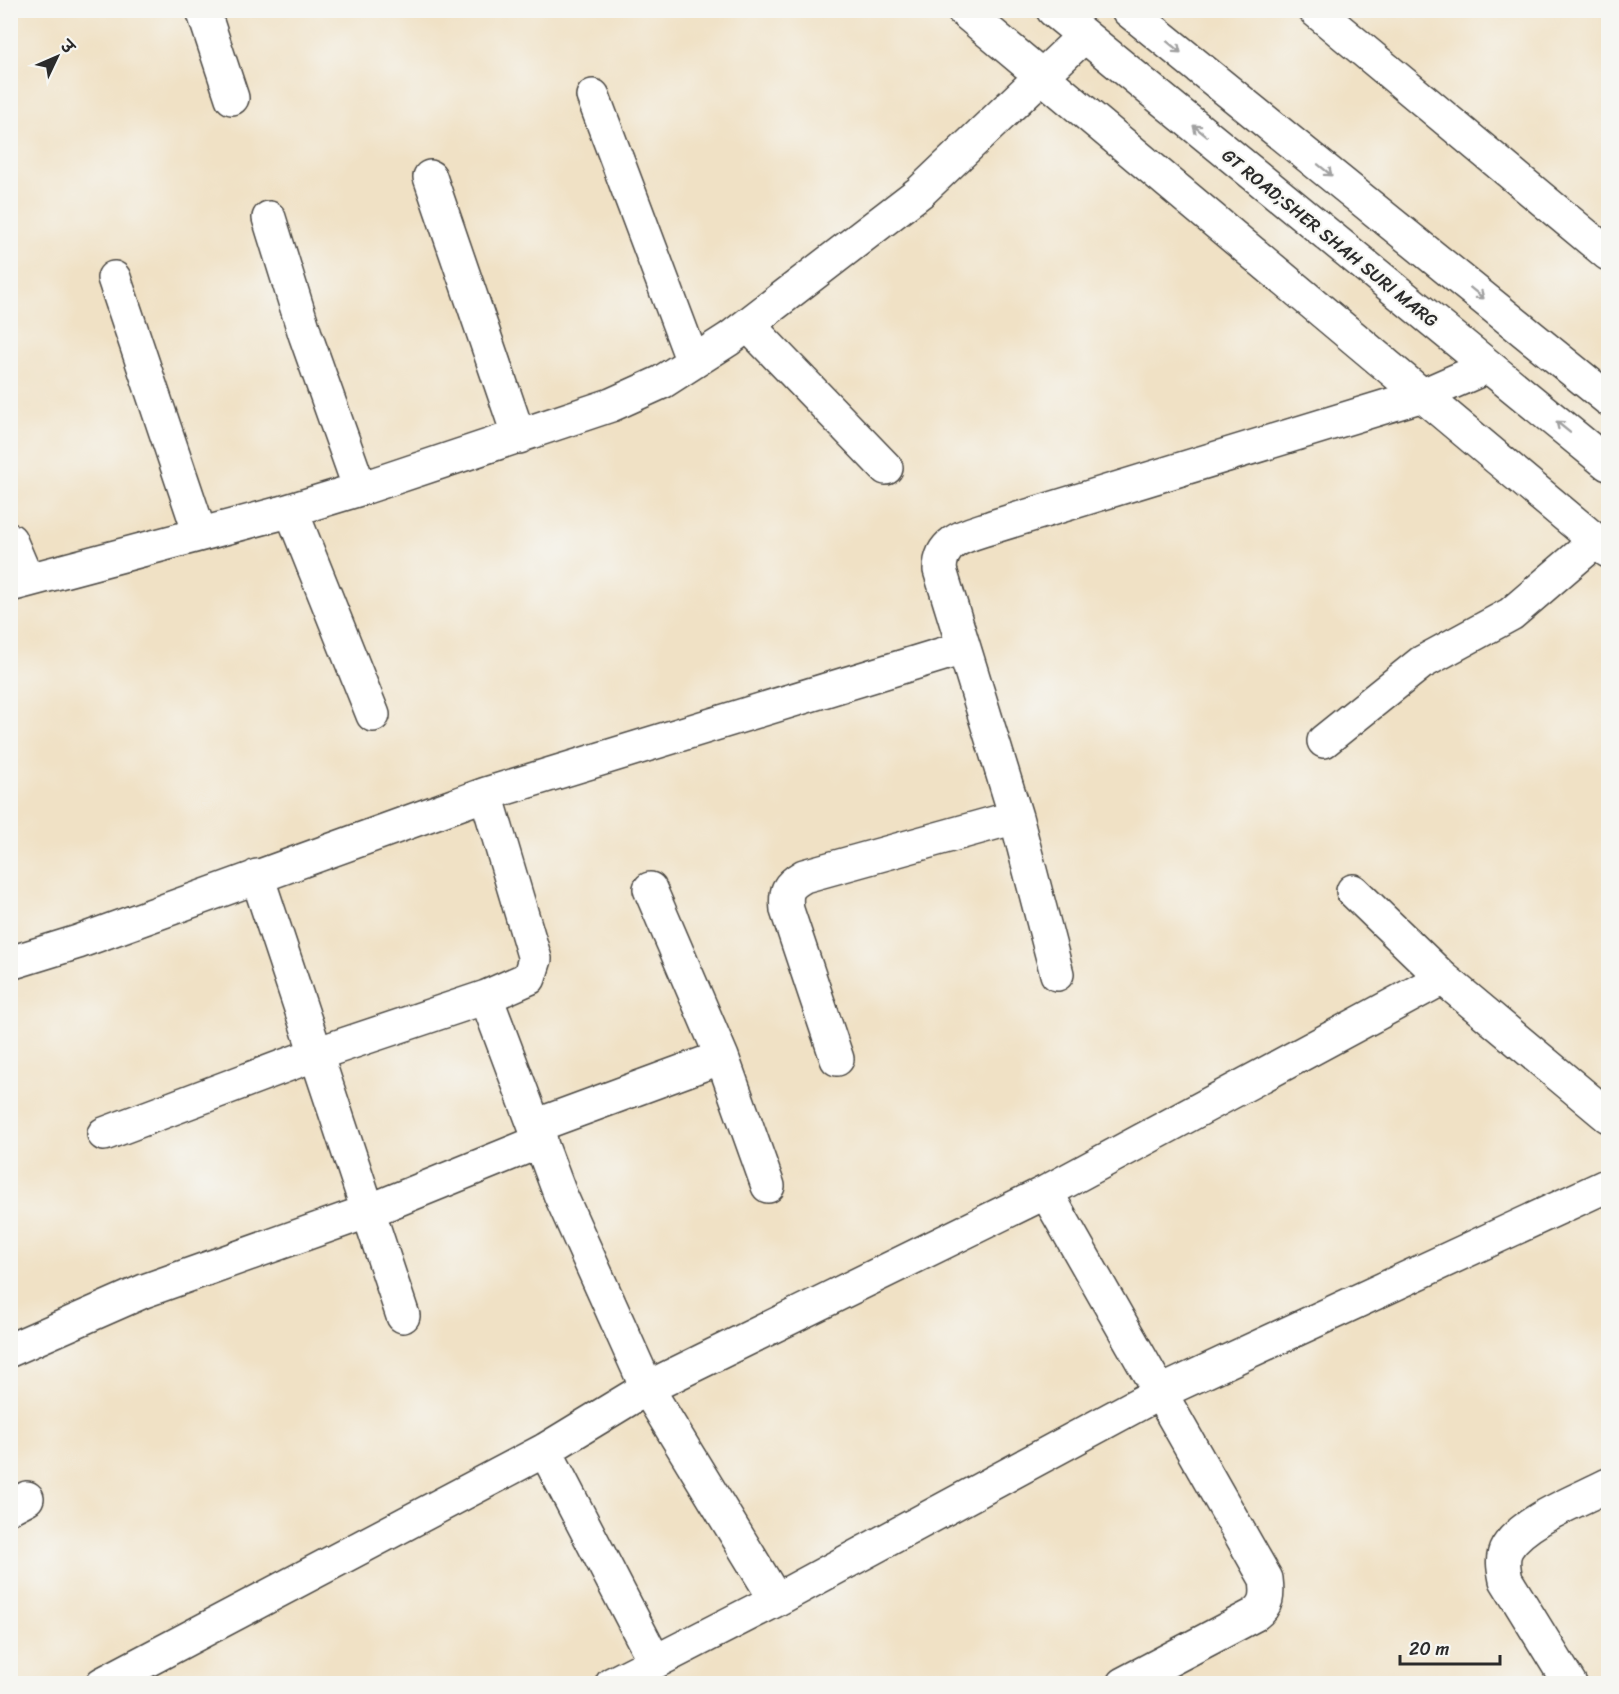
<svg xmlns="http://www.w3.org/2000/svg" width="1619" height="1694" font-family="Sriracha,'Playpen Sans Deva',sans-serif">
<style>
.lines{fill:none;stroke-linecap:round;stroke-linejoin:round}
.minor-casing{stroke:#494642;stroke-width:36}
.secondary-casing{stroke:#494642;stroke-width:36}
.primary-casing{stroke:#494642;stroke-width:36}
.minor{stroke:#fff;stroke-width:33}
.secondary{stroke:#fff;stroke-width:33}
.primary{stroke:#fff;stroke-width:33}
.oneway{stroke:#a0a0a0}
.labels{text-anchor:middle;stroke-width:4.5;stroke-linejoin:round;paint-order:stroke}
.street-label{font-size:18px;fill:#2b2b2b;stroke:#f6f6f2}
</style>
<rect width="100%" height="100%" fill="#f6f6f2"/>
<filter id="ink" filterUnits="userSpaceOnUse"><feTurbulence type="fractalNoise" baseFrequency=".0167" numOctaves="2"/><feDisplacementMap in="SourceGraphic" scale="12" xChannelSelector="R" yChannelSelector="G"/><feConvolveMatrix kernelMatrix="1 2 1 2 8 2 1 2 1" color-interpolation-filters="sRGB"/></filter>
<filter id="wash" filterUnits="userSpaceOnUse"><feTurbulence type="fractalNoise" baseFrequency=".008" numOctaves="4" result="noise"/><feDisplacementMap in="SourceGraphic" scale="24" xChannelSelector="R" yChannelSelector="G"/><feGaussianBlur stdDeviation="1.35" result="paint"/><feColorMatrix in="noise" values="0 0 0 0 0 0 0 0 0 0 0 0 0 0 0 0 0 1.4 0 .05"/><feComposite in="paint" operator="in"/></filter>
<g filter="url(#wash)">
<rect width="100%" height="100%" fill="#f0e1c5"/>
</g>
<g filter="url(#ink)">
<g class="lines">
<g class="minor-casing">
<path id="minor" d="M203 10 232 98
M593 96 693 362
M430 177 519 437
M269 218 305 334 360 489
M114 278 200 534
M748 325 886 468
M291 510 373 715
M10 540 27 580
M10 585 281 513 360 489 611 405 662 382 729 339 920 192 1084 36
M1324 741 1421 663 1511 614 1596 541
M257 876 403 1316
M650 889 722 1057 768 1186
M1353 891 1443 978 1608 1116
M10 963 78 942 486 794 963 648
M1057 974 1016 817 940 570C940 538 970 535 995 526L1423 395 1487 367
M486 997 560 1194 647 1388 776 1600
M837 1059 787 910C785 891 787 886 804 876L1016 817
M535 1126 722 1057
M104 1134 316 1054 486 997 529 978 535 959 486 794
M1046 1192 1266 1579C1268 1595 1268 1605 1254 1615L1123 1684
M10 1350 144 1291 369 1211 541 1141
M545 1450 655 1662
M10 1507 27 1498
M102 1684 545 1450 647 1388 1046 1192 1443 978
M612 1684 776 1600 1159 1393 1608 1185
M1570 1684 1506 1580C1504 1570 1501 1558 1507 1548 1524 1520 1579 1500 1608 1485"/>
</g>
<g class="secondary-casing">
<path id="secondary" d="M963 10 1608 551
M1315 10 1608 254"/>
</g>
<g class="primary-casing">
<path id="primary" d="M1053 10 1608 464
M1128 10 1608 399"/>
</g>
<use href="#minor" class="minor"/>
<use href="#secondary" class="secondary"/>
<use href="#primary" class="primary"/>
</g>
<defs><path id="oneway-shaft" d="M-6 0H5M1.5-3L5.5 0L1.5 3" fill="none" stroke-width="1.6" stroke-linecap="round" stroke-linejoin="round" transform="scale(1.5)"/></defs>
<g class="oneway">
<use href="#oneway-shaft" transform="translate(1174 47) rotate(39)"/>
<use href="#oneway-shaft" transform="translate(1200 131) rotate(-141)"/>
<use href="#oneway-shaft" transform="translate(1325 170) rotate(39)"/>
<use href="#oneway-shaft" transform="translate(1477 293) rotate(39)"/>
<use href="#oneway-shaft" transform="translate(1563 427) rotate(-141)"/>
</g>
</g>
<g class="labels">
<g class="street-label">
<text transform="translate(1330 238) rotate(39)" y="6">GT ROAD;SHER SHAH SURI MARG</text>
</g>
</g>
<rect width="1619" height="1694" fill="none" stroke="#f6f6f2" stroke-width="36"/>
<g transform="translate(57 57) rotate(46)" stroke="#f6f6f2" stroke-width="4.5" paint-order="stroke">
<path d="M0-4.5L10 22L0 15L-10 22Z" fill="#2b2b2b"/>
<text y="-9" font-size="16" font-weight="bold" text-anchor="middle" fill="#2b2b2b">उ</text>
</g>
<path d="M1400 1655v9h100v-9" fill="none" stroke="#2b2b2b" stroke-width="3"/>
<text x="1409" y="1655" font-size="18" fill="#2b2b2b" stroke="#f6f6f2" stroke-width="4.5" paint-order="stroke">20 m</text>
</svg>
